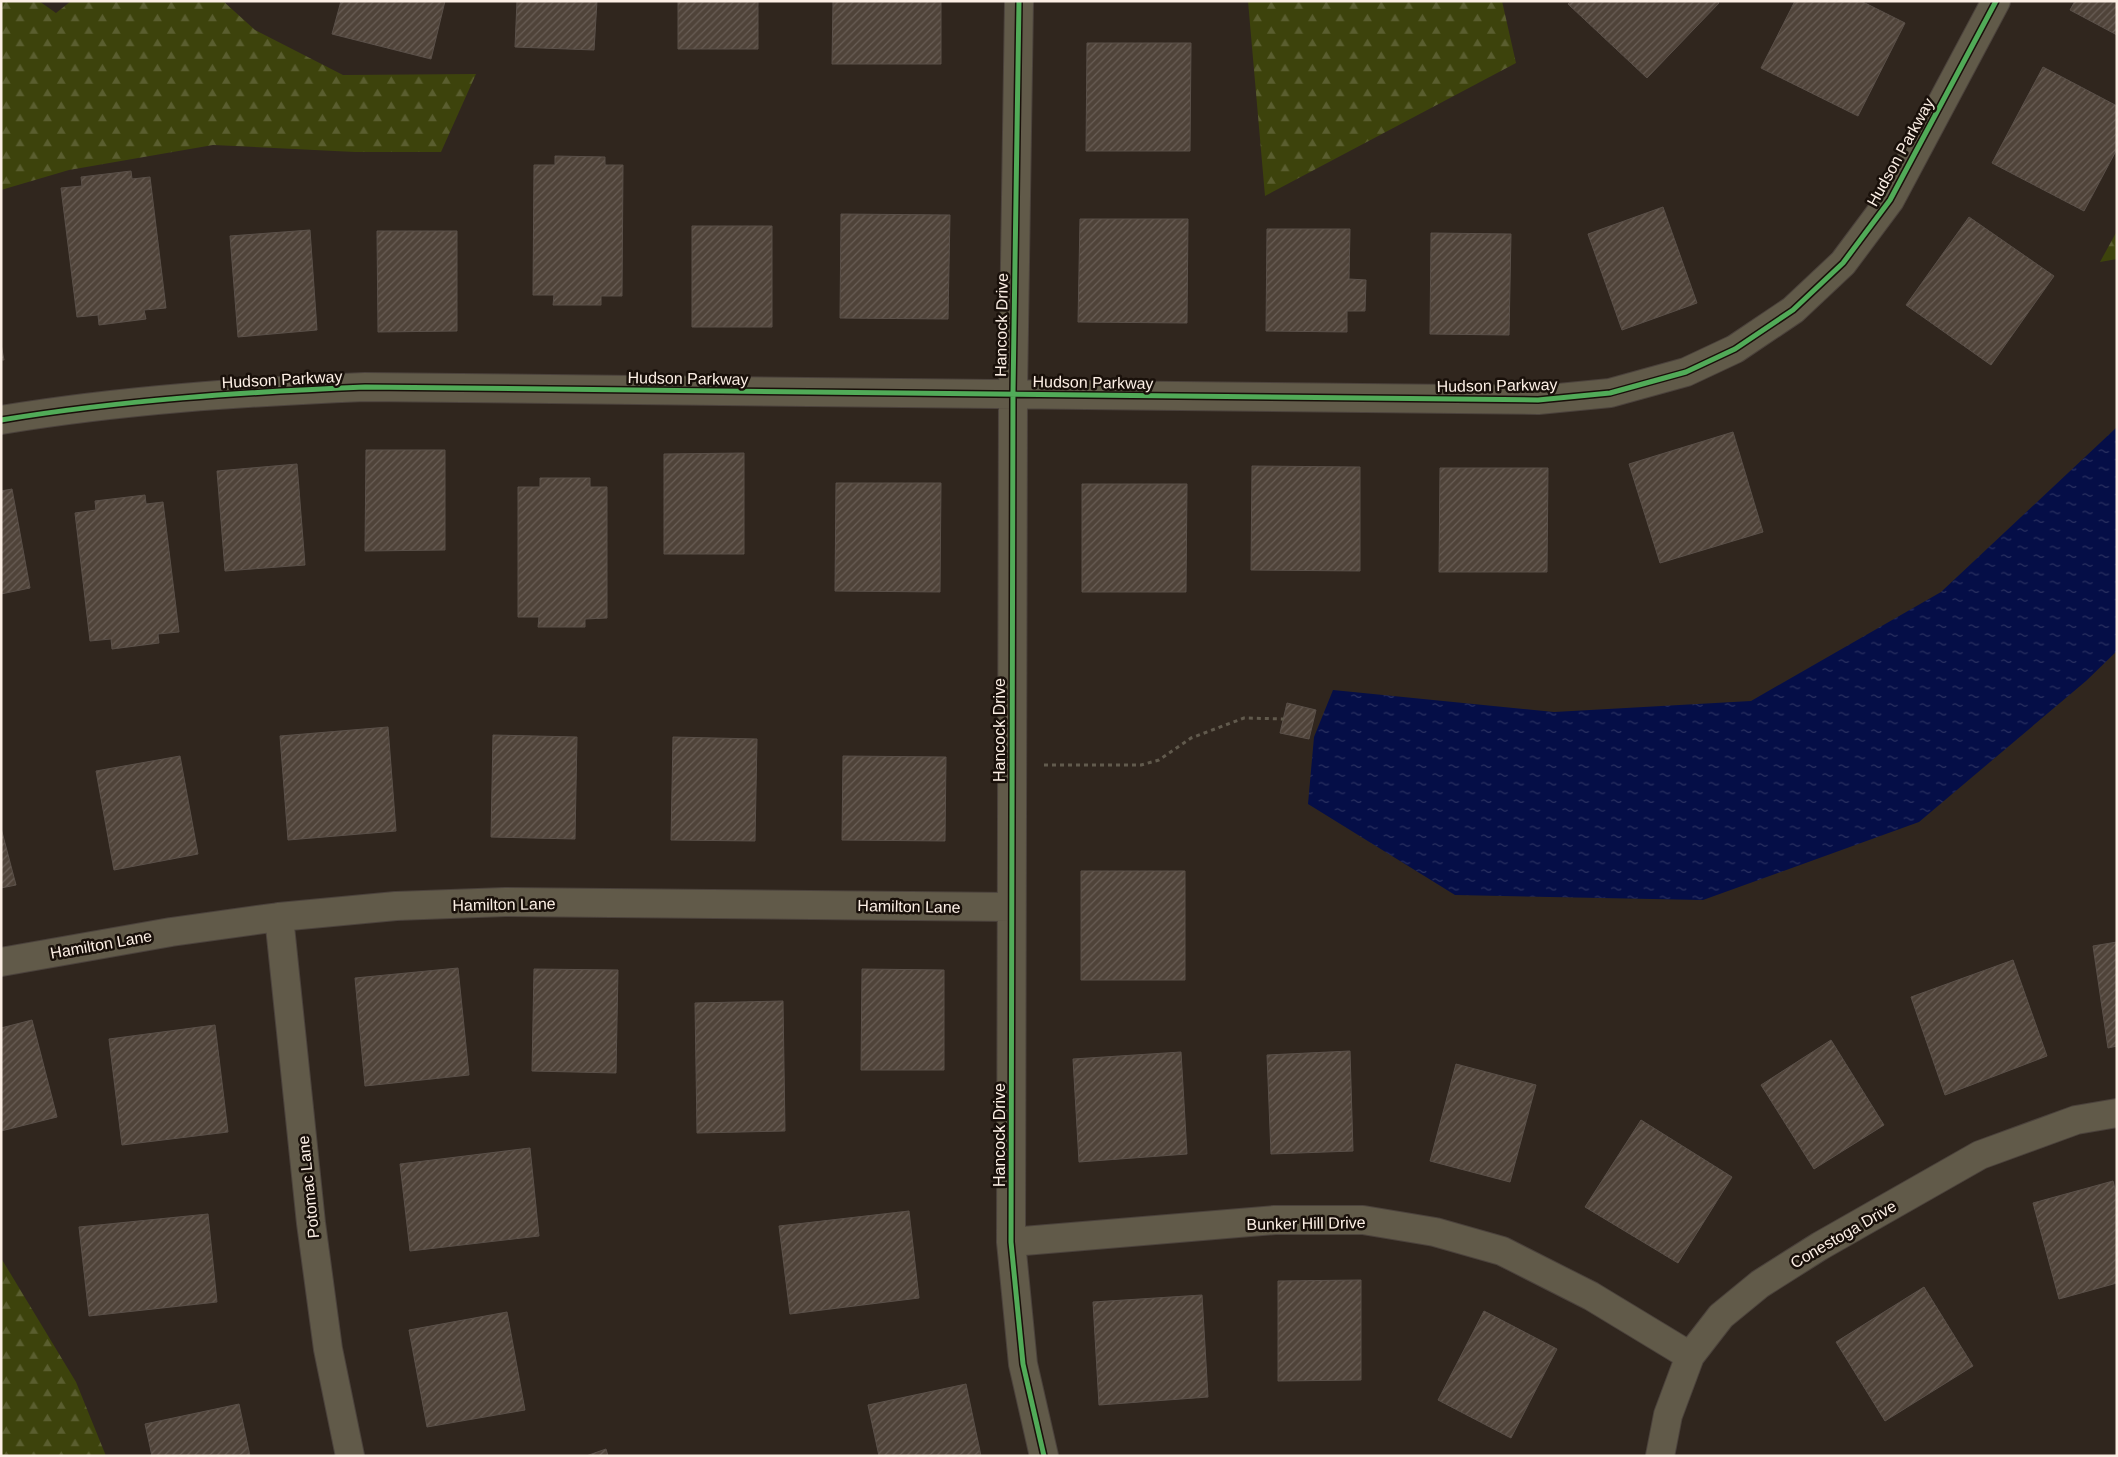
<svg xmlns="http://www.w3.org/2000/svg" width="2118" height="1457" font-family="Helvetica,sans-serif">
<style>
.forest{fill:url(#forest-firs)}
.water{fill:url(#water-ripples)}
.building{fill:url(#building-hatch);stroke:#5a5049}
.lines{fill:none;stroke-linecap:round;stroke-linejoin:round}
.minor-casing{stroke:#4b423c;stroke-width:30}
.path{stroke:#615a4d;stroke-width:3;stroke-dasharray:4 4;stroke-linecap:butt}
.minor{stroke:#615a49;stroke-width:28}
.cycleway-casing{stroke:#19100a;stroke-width:8}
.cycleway{stroke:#51ab58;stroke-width:5}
.labels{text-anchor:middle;stroke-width:5;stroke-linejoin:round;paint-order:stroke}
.street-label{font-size:16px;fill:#fcefe5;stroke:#19100a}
</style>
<defs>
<pattern id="forest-firs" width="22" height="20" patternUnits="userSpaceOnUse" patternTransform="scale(1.25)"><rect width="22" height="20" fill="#3d430c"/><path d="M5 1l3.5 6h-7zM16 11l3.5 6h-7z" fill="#5a5e2f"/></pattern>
<pattern id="water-ripples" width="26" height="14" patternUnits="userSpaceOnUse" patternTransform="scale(1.25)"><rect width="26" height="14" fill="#050e47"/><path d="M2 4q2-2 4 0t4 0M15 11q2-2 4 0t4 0" fill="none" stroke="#2a3161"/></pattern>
<pattern id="building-hatch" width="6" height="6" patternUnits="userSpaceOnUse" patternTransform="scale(1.25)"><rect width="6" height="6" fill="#4f4339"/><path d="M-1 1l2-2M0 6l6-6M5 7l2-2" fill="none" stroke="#695e56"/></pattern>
</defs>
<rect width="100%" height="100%" fill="#30261e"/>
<path class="forest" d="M1 1H39L56 13 71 1H223L255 30 343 75 476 74 441 152H355L213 145 69 170 1 190Z
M1248 1H1502L1516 63 1265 196Z
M2117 231V259L2100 262Z
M1 1258 76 1382 106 1456H1Z"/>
<path class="water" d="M2117 427V651L2086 681 1919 822 1703 900 1455 895 1308 804 1314 737 1333 690 1554 712 1751 701 1941 592Z"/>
<path class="building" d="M341 1H445L431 59 332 34Z
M517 1H597L594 50 515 47Z
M678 1H758V49H678Z
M833 1H941V64H832Z
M1571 1H1717L1719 3 1647 78 1568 4Z
M1795 1H1861L1905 23 1858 116 1761 68Z
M2075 1H2117V35L2070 10Z
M1087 43H1191L1190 151H1086Z
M2043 67 2117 106V149L2084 211 1992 163Z
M555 156 605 157V165H623L622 296H601V305H553L554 295H533L534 165H555Z
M131 171 132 179 150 177 166 308 144 310 146 319 99 325 98 315 77 317 61 188 82 186 81 177Z
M1663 207 1697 303 1622 330 1588 234Z
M841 214 950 215 948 319 840 318Z
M1969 217 2054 276 1991 365 1906 305Z
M1080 219H1188L1187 323 1078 322Z
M692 226H772V327H692Z
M1267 229H1350L1349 279 1366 280 1365 311H1347V332L1266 331Z
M310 230 317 330 238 337 230 236Z
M377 231H457V331L378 332Z
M1431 233 1511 234 1509 335 1430 334Z
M1 344 4 360H1Z
M1733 432 1763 532 1660 563 1629 464Z
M366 450H445V550L365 551Z
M744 453V554H664V454Z
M297 464 305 565 225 571 217 471Z
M1252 466 1360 467V571L1251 570Z
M1440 468H1548L1547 572H1439Z
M540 478H590V487H607V618L585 619V627H538L539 617H518V487H540Z
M836 483H941L940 592 835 591Z
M1082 484H1187L1186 592H1082Z
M12 489 30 588 1 594V491Z
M145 495 146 504 163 502 179 632 158 634 159 643 112 649 111 639 90 641 75 513 96 510 95 501Z
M1287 703 1316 710 1309 739 1280 733Z
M388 727 396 831 288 840 280 736Z
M493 735 577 737 575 839 491 837Z
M673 737 757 739 755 841 671 840Z
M180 756 198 854 114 870 96 771Z
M843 756 946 757 945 841 842 840Z
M1 828 16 885 1 888Z
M1081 871H1185V980H1081Z
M2117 942V1046L2108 1048 2093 946Z
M2013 960 2047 1056 1945 1095 1911 997Z
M458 968 469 1075 365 1086 355 978Z
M534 969 618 970 616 1073 532 1071Z
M862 969 944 970V1070H861Z
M783 1001 785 1131 697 1133 695 1003Z
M32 1020 57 1117 1 1131V1028Z
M215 1025 228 1132 122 1145 109 1039Z
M1831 1040 1884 1125 1814 1169 1761 1085Z
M1350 1051 1353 1151 1271 1154 1267 1055Z
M1181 1052 1187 1154 1079 1162 1073 1059Z
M1456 1064 1536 1085 1510 1182 1430 1161Z
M1641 1120 1732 1177 1678 1263 1585 1207Z
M530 1148 539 1236 410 1251 400 1164Z
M2113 1181 2117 1196V1283L2059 1299 2033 1203Z
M909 1211 919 1298 790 1314 779 1226Z
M208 1214 217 1302 89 1316 79 1227Z
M1361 1280V1380L1278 1381V1281Z
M1924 1287 1973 1366 1885 1421 1836 1342Z
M1202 1295 1208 1397 1099 1405 1093 1302Z
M1484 1311 1557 1349 1511 1438 1438 1400Z
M507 1312 525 1410 427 1427 409 1330Z
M966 1384 981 1456H879L868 1405Z
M239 1404 250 1456H152L145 1424Z
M606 1449 608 1456H586Z"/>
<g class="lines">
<g class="minor-casing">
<path id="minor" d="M1019 1 1013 393 1011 1242 1023 1364 1044 1456
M1 420C122 400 243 392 365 387L1538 400 1610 393 1686 372 1735 349 1793 310 1843 263 1890 200 1996 1
M279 917 311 1223 328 1349 350 1456
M1 962 171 932 279 917 396 906 505 902 1011 907
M1011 1242 1275 1220H1363L1435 1232 1502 1251 1591 1296 1690 1356
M1660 1456 1668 1415 1690 1356 1721 1316 1760 1284 1820 1246 1980 1155 2076 1120 2117 1113"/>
</g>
<path class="path" d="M1044 765H1141L1159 760 1191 738 1244 718 1284 719"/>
<use href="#minor" class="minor"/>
<g class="cycleway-casing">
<path id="cycleway" d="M1019 1 1013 393 1011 1242 1023 1364 1044 1456
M1 420C122 400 243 392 365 387L1538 400 1610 393 1686 372 1735 349 1793 310 1843 263 1890 200 1996 1"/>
</g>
<use href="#cycleway" class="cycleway"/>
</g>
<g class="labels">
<g class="street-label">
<text transform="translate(1900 152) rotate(-61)" y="6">Hudson Parkway</text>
<text transform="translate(1001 325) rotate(-89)" y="6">Hancock Drive</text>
<text transform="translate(688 378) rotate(1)" y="6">Hudson Parkway</text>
<text transform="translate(282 379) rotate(-3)" y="6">Hudson Parkway</text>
<text transform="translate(1093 382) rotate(1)" y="6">Hudson Parkway</text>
<text transform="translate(1497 385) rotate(-1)" y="6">Hudson Parkway</text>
<text transform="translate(999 730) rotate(-90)" y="6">Hancock Drive</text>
<text transform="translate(504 904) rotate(-1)" y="6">Hamilton Lane</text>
<text transform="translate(909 906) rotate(1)" y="6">Hamilton Lane</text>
<text transform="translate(101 944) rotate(-10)" y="6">Hamilton Lane</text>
<text transform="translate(999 1135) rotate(-90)" y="6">Hancock Drive</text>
<text transform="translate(308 1187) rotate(-96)" y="6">Potomac Lane</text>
<text transform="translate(1306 1223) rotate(-1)" y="6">Bunker Hill Drive</text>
<text transform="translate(1843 1234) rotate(-30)" y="6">Conestoga Drive</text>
</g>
</g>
<rect width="2118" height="1457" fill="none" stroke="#fcefe5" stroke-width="5"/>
</svg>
